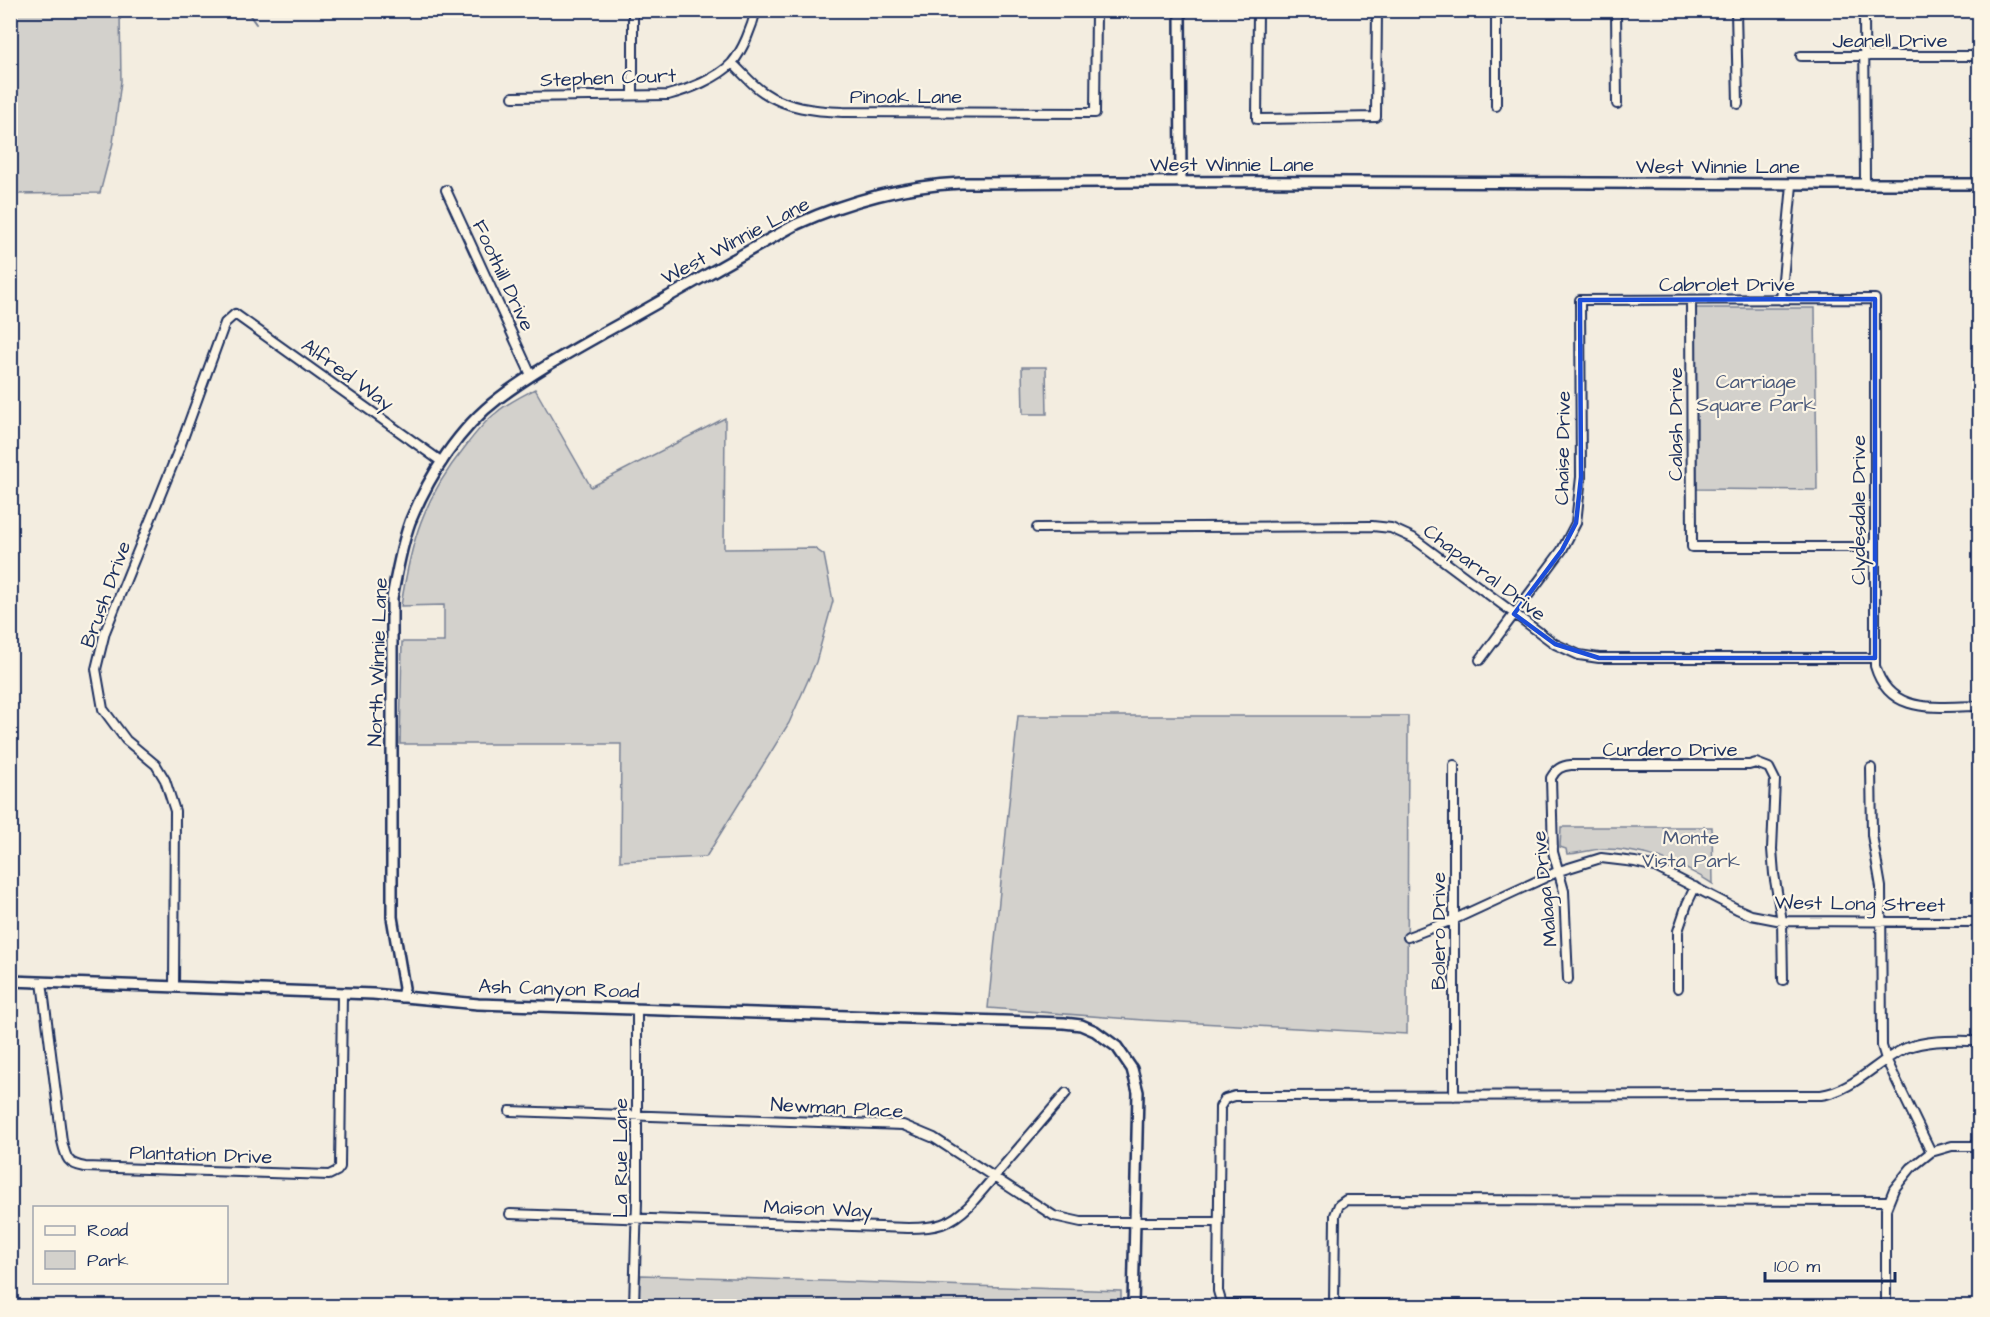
<svg xmlns="http://www.w3.org/2000/svg" width="1990" height="1317" font-family="'Architects Daughter',sans-serif">
<style>
.green{fill:#d3d1cc;stroke:#778095;stroke-width:1.5}
.lines{fill:none;stroke-linecap:round;stroke-linejoin:round}
.stream{stroke:#707a91;stroke-width:2}
.minor-casing{stroke:#1b2f5e;stroke-width:12}
.tertiary-casing{stroke:#1b2f5e;stroke-width:14}
.minor{stroke:#fcf5e5;stroke-width:8}
.tertiary{stroke:#fcf5e5;stroke-width:9}
.marked{fill:none;stroke:#1d4ed8;stroke-width:4.5;stroke-linejoin:round}
.labels{text-anchor:middle;stroke-width:4.5;stroke-linejoin:round;paint-order:stroke}
.street-label{font-size:20px;fill:#1b2f5e;stroke:#fcf5e5}
.park-label{font-size:20px;fill:#49587a;stroke:#fcf5e5}
</style>
<rect width="100%" height="100%" fill="#f3ede0"/>
<filter id="ink" filterUnits="userSpaceOnUse"><feTurbulence type="fractalNoise" baseFrequency=".0167" numOctaves="2"/><feDisplacementMap in="SourceGraphic" scale="12" xChannelSelector="R" yChannelSelector="G"/><feConvolveMatrix kernelMatrix="1 2 1 2 8 2 1 2 1" color-interpolation-filters="sRGB"/></filter>
<g filter="url(#ink)">
<path class="green" d="M10 11H120L121 81 113 143 100 193 11 194Z
M1696 308H1815L1817 490 1697 489Z
M1022 367H1046L1047 414H1023Z
M535 389 591 487 725 418 724 549 814 548 824 555 833 601 816 662 789 723 706 857 620 861 621 744H400L402 642H444V605L401 606C411 541 423 499 465 447 474 435 484 422 496 413 507 403 522 396 535 389Z
M1018 716H1408L1407 1034 1143 1020 988 1008Z
M1561 827H1712L1713 884C1681 863 1642 849 1603 849 1591 849 1579 854 1567 854L1566 849 1560 847Z
M641 1275 1121 1291V1306H636Z"/>
<g class="lines">
<path class="stream" d="M246 10 256 24"/>
<g class="minor-casing">
<path id="minor" d="M633 10V95
M1258 10 1257 119 1376 117 1377 10
M1616 10 1617 104
M1736 10 1738 104
M1864 10 1865 183
M1801 56H1980
M732 63C742 72 751 84 763 92 786 108 815 111 843 112L1095 113 1096 10
M513 97 668 95C688 90 718 78 732 63 743 50 752 27 756 10
M1496 106V10
M446 190 531 375
M1691 300 1692 547H1875
M1781 300 1792 185
M1037 528 1372 526 1391 528 1413 538 1555 644 1579 655 1599 658H1875
M1480 660 1562 550 1576 523 1581 477 1580 300 1875 299V666C1890 717 1938 706 1980 706
M1454 765V1096
M1871 768 1872 835 1881 887 1882 1046 1886 1059 1931 1152
M1979 922 1980 776
M1408 937 1455 919 1559 871 1601 858 1635 862 1655 867 1737 909 1751 915 1782 921 1980 922
M1568 979 1564 891 1553 852 1551 778C1556 769 1561 766 1571 765H1749L1756 763 1769 768 1775 780 1772 849 1774 874 1782 921 1783 980
M42 982 62 1141C66 1158 67 1164 85 1167L329 1175 337 1171 340 1167 342 993
M174 987 175 811 165 780 156 765 126 740 103 709 96 669 105 632 181 444 225 323 235 314 442 462
M1678 988V931L1687 904 1695 887
M510 1111 903 1125 934 1138 1054 1216 1081 1222H1218
M510 1214 908 1228C936 1228 950 1225 970 1205L1066 1093
M1334 1305 1335 1215 1339 1205 1346 1200 1888 1201
M634 1306 637 1201V1009
M1816 1306 1225 1304 1221 1301 1218 1291 1220 1107 1225 1099 1235 1096 1821 1095C1854 1091 1876 1061 1906 1048 1929 1039 1955 1041 1980 1041
M1886 1306V1209L1894 1189 1911 1168 1931 1152 1952 1146H1980"/>
</g>
<g class="tertiary-casing">
<path id="tertiary" d="M1180 10 1181 182
M10 981 373 994 478 1004 1064 1023 1081 1025 1095 1031 1117 1047 1132 1069 1138 1092 1133 1306
M402 997 404 988 392 917V598C397 572 401 547 410 522 429 476 459 428 499 398 533 372 570 352 607 331 671 296 733 259 797 224 850 200 903 186 961 183 1300 179 1640 185 1980 184"/>
</g>
<use href="#minor" class="minor"/>
<use href="#tertiary" class="tertiary"/>
</g>
</g>
<path class="marked" d="M1875 299V658H1599L1555 644 1514 614 1562 550 1576 523 1581 477 1580 300Z"/>
<g class="labels">
<g class="street-label">
<text x="1890" y="47">Jeanell Drive</text>
<text transform="translate(608 77) rotate(-2)" y="7">Stephen Court</text>
<text x="906" y="103">Pinoak Lane</text>
<text x="1232" y="171">West Winnie Lane</text>
<text x="1718" y="173">West Winnie Lane</text>
<text transform="translate(735 240) rotate(-28)" y="7">West Winnie Lane</text>
<text transform="translate(504 275) rotate(65)" y="7">Foothill Drive</text>
<text x="1727" y="291">Cabrolet Drive</text>
<text transform="translate(348 374) rotate(36)" y="7">Alfred Way</text>
<text transform="translate(1675 424) rotate(-90)" y="7">Calash Drive</text>
<text transform="translate(1562 448) rotate(-89)" y="7">Chaise Drive</text>
<text transform="translate(1858 510) rotate(-90)" y="7">Clydesdale Drive</text>
<text transform="translate(1485 572) rotate(37)" y="7">Chaparral Drive</text>
<text transform="translate(105 594) rotate(-70)" y="7">Brush Drive</text>
<text transform="translate(377 662) rotate(-88)" y="7">North Winnie Lane</text>
<text x="1670" y="756">Curdero Drive</text>
<text transform="translate(1544 889) rotate(-96)" y="7">Malaga Drive</text>
<text transform="translate(1860 903) rotate(1)" y="7">West Long Street</text>
<text transform="translate(1438 931) rotate(-90)" y="7">Bolero Drive</text>
<text transform="translate(559 988) rotate(2)" y="7">Ash Canyon Road</text>
<text transform="translate(837 1107) rotate(3)" y="7">Newman Place</text>
<text transform="translate(201 1154) rotate(2)" y="7">Plantation Drive</text>
<text transform="translate(620 1158) rotate(-90)" y="7">La Rue Lane</text>
<text transform="translate(818 1208) rotate(2)" y="7">Maison Way</text>
</g>
<g class="park-label">
<text x="1756" y="388">Carriage<tspan x="1756" dy="23">Square Park</tspan></text>
<text x="1691" y="844">Monte<tspan x="1691" dy="23">Vista Park</tspan></text>
</g>
</g>
<rect width="1990" height="1317" fill="none" stroke="#fcf5e5" stroke-width="36"/>
<rect x="18" y="18" width="1954" height="1281" fill="none" stroke="#1b2f5e" stroke-width="2" filter="url(#ink)"/>
<rect x="33" y="1206" width="195" height="78" fill="#fcf5e5" stroke="#a2a6af" stroke-width="1.5"/>
<rect x="45" y="1226" width="30" height="9" fill="#fcf5e5" stroke="#a2a6af" stroke-width="1.5"/>
<text x="87" y="1236" font-size="18" fill="#1b2f5e">Road</text>
<rect x="45" y="1251" width="30" height="18" fill="#d3d1cc" stroke="#a2a6af" stroke-width="1.5"/>
<text x="87" y="1266" font-size="18" fill="#1b2f5e">Park</text>
<path d="M1765 1272v9h130v-9" fill="none" stroke="#1b2f5e" stroke-width="3"/>
<text x="1774" y="1272" font-size="18" fill="#1b2f5e" stroke="#fcf5e5" stroke-width="4.5" paint-order="stroke">100 m</text>
</svg>
